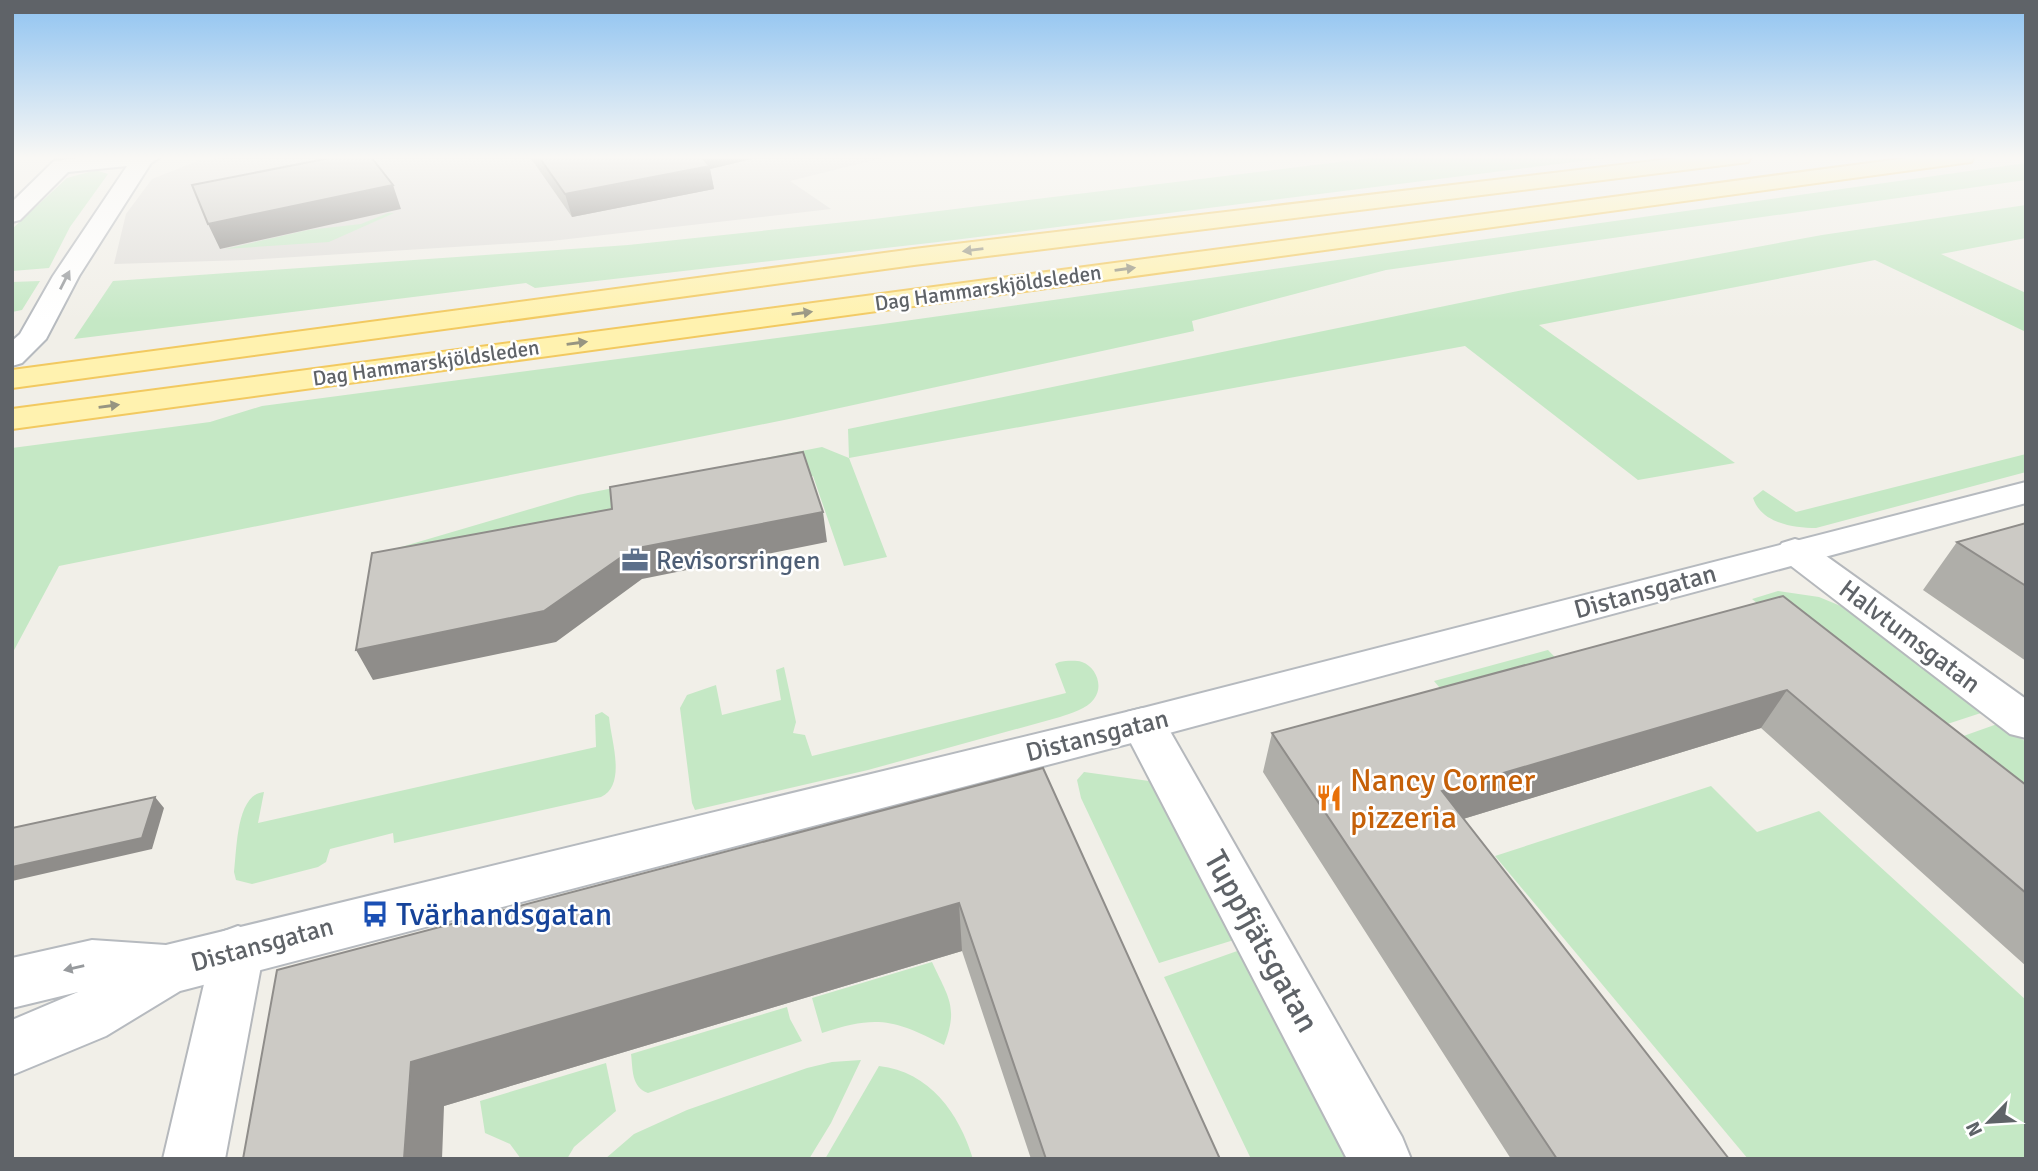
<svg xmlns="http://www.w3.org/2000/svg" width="2038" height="1171" font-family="Signika,sans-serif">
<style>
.industrial{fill:#e0deda}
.green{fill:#c5e8c5}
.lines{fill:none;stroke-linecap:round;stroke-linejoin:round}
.street-casing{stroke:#b5b8bc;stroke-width:4}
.secondary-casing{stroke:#b6babf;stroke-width:4}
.primary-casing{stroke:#f2c960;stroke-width:4}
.street{fill:#fff;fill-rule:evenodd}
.secondary{fill:#fff;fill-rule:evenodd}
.primary{fill:#fff2af;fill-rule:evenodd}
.wall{fill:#afaea9}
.shaded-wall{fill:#8f8d8a}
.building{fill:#cccac5;stroke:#8f8d8a;stroke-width:2}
.oneway{fill:#979581}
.oneway2{fill:#979a9d}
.labels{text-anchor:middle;stroke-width:5;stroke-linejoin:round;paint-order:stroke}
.far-street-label{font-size:21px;fill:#5f6368;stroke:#fff}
.service-label{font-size:26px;fill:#4e5e75;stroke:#fff;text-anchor:start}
.street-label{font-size:26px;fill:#5f6368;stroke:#fff}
.near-food-label{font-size:32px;fill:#c56008;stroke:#fff;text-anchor:start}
.near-transit-label{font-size:32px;fill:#164399;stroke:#fff;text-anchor:start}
.near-street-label{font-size:32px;fill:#5f6368;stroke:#fff}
</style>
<rect width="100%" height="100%" fill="#f1efe8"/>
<path class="industrial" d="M236 157H886L790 181 831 209 551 241 246 260 114 264 126 214 152 179 200 160Z"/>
<path class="green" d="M1379 157H1614L938 242 535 288 526 283 74 339 113 281 628 245 874 219Z
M2026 163V180L1386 270 1192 321 1194 331 789 419 59 566 12 654V448L210 422 262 406 883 324Z
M96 170 108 174 70 227 49 268 12 271V229L67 178Z
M2026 205V238L1941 254 2026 293V332L1875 260 1539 325 1735 463 1638 480 1465 346 849 458 887 557 844 566 813 476 374 555 578 495 822 447 849 458 848 429 1513 292 1822 235Z
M388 213H394L329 242 225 249 308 230 361 224Z
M40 281 22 310 12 312V282Z
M2026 454V472L1816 528C1793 528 1761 523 1753 498L1763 490 1796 512Z
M1778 591 1819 597 1848 609 1987 711 1926 731 1880 702 1752 599Z
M1548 650 1578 681 1461 713 1434 681Z
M1059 662C1066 661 1075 660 1082 662 1096 667 1104 686 1094 699 1087 709 1071 713 1060 717L868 770 695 810 692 803 680 708 687 695 716 685 722 715 781 700 776 670 784 667 796 722 793 733 805 735 812 756 1066 693 1055 664Z
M602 712 609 717C611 740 627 785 601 797L394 843 393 833 330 849 326 862 318 867 252 884 236 880 234 872C237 850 236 794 264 792L258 823 596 747 595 715Z
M2000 723 2026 742V818L1941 744Z
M1084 772 1149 781 1234 940 1159 963 1081 798 1077 780Z
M1711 786 1757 832 1819 811 2026 1000V1159H1748L1495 856Z
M1240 950 1351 1159H1251L1164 977Z
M932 962C948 997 959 1007 944 1045 894 1019 876 1015 822 1033L812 998Z
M787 1007 790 1019 802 1041 648 1093C631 1087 633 1069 631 1054Z
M861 1060 831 1123 809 1159H605L634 1134 687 1110 807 1068 832 1062Z
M606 1063 616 1111 574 1147 567 1159H521L510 1144 485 1133 480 1101Z
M879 1066C930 1072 959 1113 973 1159H825Z"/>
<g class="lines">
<g class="street-casing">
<path id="street" d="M1795 539 1808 543 2026 699V738L2010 734 1782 559 1776 551 1782 543Z
M1143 708 1159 712 1402 1137 1411 1159H1347L1121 724 1127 712Z
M238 926 257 933 264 950 225 1159H163L212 950 219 933Z"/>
</g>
<g class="secondary-casing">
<path id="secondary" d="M87 157H160L151 163 79 276 46 339 22 363 12 366V341L20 334 53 276 127 166 68 172 20 220 12 222V202L54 161Z
M2026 482V503L1143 740 180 991 106 1036 12 1075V1020L78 992 12 1008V958L92 940 166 945 1143 708Z"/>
</g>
<g class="primary-casing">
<path id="primary" d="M1687 157H1751L1748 162 1740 163 914 265 12 388V370L914 249Z
M1915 157H1974L1971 162 1963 163 12 429V409Z"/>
</g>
<use href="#street" class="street"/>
<use href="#secondary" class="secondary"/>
<use href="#primary" class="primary"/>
</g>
<path class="wall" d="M530 157H760L710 169 714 189 572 217Z
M2026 523V661L1923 590 1957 542Z
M1783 596 2026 785V966L1761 728 1463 819 1729 1159H1511L1263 772 1272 733Z
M1043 768 1220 1159H1031L962 951 444 1106 243 1159Z"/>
<path class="shaded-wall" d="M695 157H760L710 169 714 189 572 217 565 194Z
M393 185 401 209 220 249 208 224Z
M823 512 827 542 642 579 556 642 373 680 356 650 633 549Z
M1787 690 1761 728 1427 830 1442 791Z
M155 797 164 808 152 849 12 881V867Z
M959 903 962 951 444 1106 442 1159H404L411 1062Z"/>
<path class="building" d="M335 157H371L393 185 208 224 192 185Z
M539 157H701L710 166 565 194Z
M803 452 823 512 633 549 544 611 356 650 372 553 612 509 610 487Z
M2026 523V586L1957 542Z
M1783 596 2026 785V893L1787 690 1442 791 1729 1159H1557L1272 733Z
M1043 768 1220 1159H1046L959 903 411 1062 404 1159H243L277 970Z
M155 797 142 838 12 867V828Z"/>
<defs><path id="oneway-solid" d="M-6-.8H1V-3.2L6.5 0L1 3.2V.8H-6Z" transform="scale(1.75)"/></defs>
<g class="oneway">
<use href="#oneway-solid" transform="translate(973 250) rotate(173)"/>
<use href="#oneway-solid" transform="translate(1125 269) rotate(-8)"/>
<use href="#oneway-solid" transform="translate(802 313) rotate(-8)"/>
<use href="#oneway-solid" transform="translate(577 343) rotate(-8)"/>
<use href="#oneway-solid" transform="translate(109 406) rotate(-8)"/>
</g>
<g class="oneway2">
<use href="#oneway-solid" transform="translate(65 280) rotate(-63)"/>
<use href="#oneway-solid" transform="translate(74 968) rotate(167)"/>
</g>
<linearGradient id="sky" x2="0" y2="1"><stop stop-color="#8fc3f1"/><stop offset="0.49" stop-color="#f9f8f5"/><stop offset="1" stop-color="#f9f8f5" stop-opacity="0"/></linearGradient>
<rect width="2038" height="321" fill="url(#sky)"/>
<defs>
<g id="office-bare" transform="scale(2.1)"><path d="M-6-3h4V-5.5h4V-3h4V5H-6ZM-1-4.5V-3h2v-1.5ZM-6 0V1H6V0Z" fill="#5c6f8a" stroke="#fff" stroke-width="2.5" paint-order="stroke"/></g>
<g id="restaurant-bare" transform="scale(2.1)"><path d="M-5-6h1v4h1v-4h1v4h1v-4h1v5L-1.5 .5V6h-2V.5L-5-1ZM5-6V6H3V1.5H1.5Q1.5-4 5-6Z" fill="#e8710a" stroke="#fff" stroke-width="2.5" paint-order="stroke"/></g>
<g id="bus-bare" transform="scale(2.1)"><path d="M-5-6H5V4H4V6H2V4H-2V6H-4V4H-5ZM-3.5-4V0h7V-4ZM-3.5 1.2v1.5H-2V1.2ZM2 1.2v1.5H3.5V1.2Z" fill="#1a4fb4" stroke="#fff" stroke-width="2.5" paint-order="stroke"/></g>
</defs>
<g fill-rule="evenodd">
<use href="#office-bare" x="635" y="560"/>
<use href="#restaurant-bare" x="1329" y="798"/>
<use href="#bus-bare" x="375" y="914"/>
</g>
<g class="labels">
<g class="far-street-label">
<text transform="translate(988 288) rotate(-8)" y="7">Dag Hammarskjöldsleden</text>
<text transform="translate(426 363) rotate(-8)" y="7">Dag Hammarskjöldsleden</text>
</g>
<g class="service-label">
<text x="656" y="569">Revisorsringen</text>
</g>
<g class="street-label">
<text transform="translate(1645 591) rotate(-15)" y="9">Distansgatan</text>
<text transform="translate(1910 636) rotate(37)" y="9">Halvtumsgatan</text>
<text transform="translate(1097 735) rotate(-14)" y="9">Distansgatan</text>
<text transform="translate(262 944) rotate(-15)" y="9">Distansgatan</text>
</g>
<g class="near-food-label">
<text x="1350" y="791">Nancy Corner<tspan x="1350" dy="37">pizzeria</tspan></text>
</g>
<g class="near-transit-label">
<text x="396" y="925">Tvärhandsgatan</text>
</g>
<g class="near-street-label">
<text transform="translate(1262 941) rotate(61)" y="11">Tuppfjätsgatan</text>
</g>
</g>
<rect width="2038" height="1171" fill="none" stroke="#5f6368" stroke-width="28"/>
<g transform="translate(1989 1122) rotate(245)" stroke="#ffffff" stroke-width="5" paint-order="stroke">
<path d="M0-5L12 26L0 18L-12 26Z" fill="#5f6368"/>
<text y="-10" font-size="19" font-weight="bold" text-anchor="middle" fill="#5f6368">N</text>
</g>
</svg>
